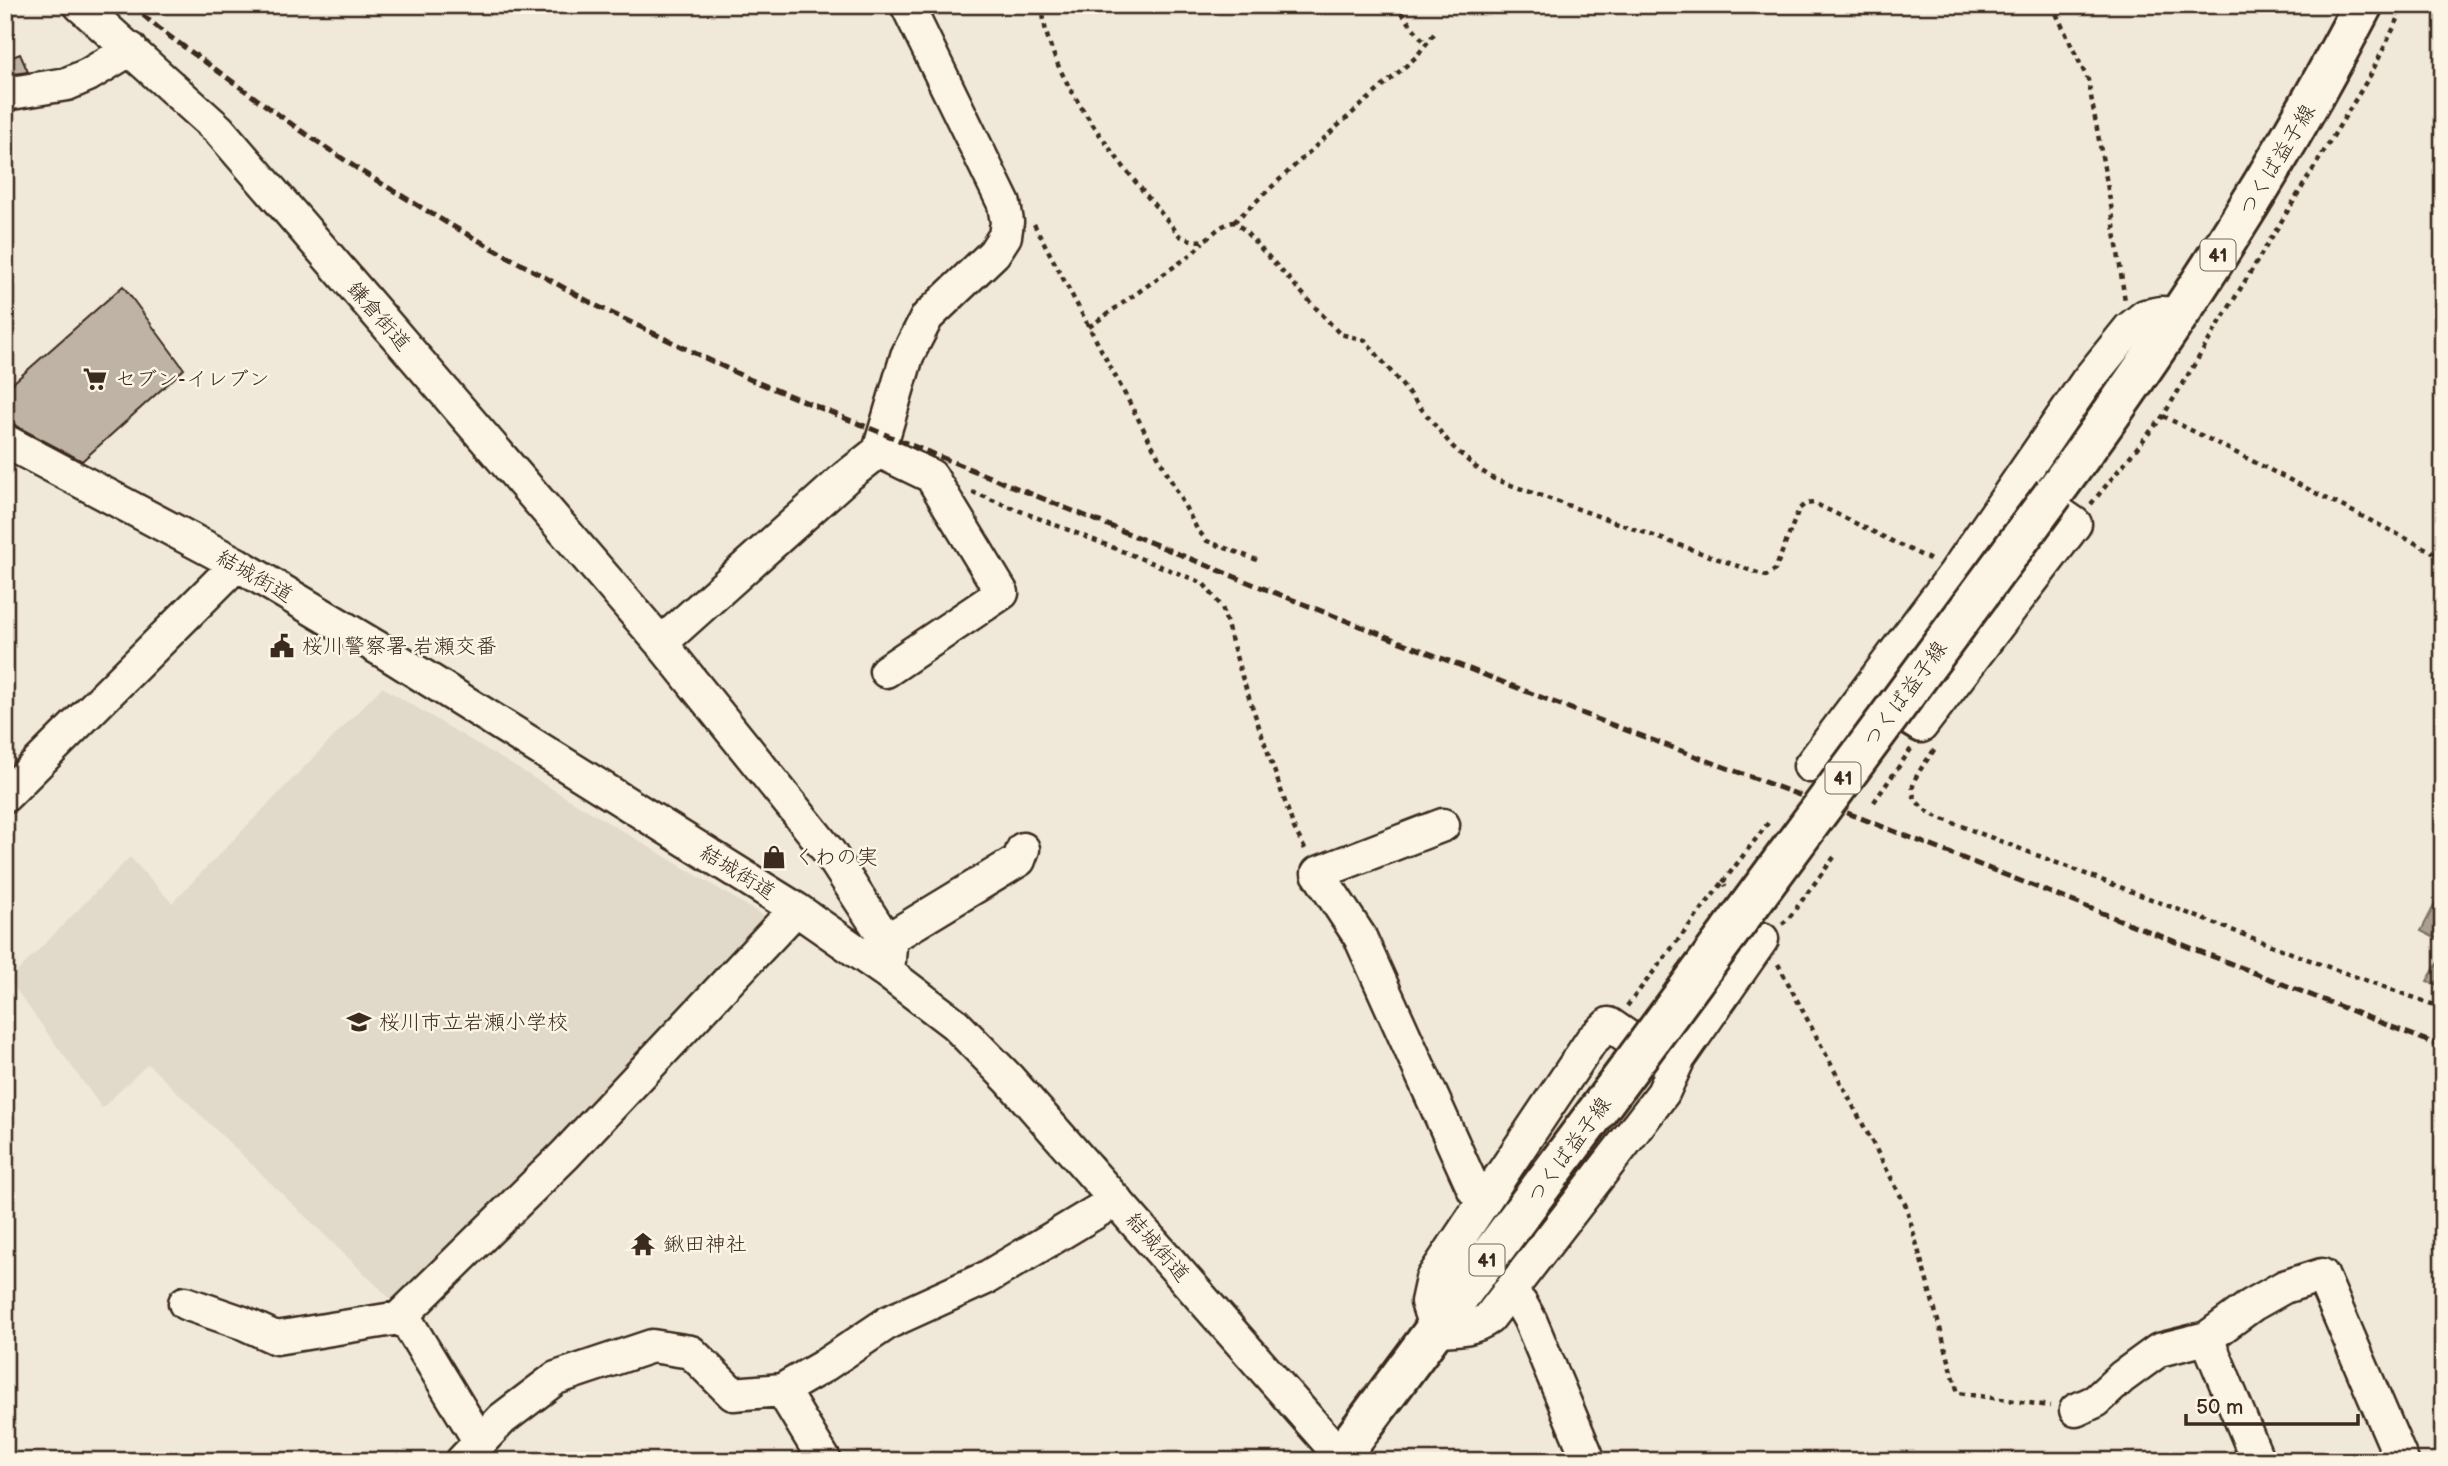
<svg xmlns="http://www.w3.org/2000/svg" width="2448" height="1466" font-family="'Balsamiq Sans','Klee One',sans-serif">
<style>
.built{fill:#e1d9c9}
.water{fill:#aaa091;stroke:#7e7163;stroke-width:2}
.building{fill:#beb3a4;stroke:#3b2a1e;stroke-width:2}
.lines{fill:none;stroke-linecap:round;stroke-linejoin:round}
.minor-casing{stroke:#3b2a1e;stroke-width:37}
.major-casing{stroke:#3b2a1e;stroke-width:44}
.path{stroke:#3b2a1e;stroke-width:4.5;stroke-dasharray:5 5;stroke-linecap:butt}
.minor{stroke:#fcf5e5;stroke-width:32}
.major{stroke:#fcf5e5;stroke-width:38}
.rail{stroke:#3b2a1e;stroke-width:5;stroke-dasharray:10 5;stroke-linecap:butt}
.major-bridge-casing{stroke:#3b2a1e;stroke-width:44;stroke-linecap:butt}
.major-bridge{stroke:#fcf5e5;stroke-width:38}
.labels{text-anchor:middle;stroke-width:5;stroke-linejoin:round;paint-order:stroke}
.shield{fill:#fcf5e5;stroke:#75675a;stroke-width:2}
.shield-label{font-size:19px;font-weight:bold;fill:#3b2a1e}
.street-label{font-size:21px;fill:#3b2a1e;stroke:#fcf5e5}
.poi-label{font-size:21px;fill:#3b2a1e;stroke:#fcf5e5;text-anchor:start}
</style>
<rect width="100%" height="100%" fill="#f0e9d9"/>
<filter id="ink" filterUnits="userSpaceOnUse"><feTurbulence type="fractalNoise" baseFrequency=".0143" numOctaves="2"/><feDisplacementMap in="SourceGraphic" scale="14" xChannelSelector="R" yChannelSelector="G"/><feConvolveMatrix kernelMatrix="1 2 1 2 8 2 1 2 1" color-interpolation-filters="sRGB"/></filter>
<g filter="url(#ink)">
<path class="built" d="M382 687 774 922 401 1309 148 1064 102 1108 9 980 130 857 172 903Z"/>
<path class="water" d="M2443 888V942L2421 931Z
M2443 954V987L2427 981Z"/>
<path class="building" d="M20 54 28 72 5 75V60Z
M123 286 184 369 82 461 16 426 5 414V390Z"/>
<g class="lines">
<g class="minor-casing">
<path id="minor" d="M80 5 219 130 661 643 829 852 890 946 888 973
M5 94 67 84 88 75 131 49
M5 441 237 564 388 654 796 909 888 973 955 1024 1009 1079 1345 1461
M879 451 931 476 1002 593 886 671
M661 643 846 477 879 451 907 356 927 317 994 253 1005 236 1007 222 1004 204 907 5
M1875 697 1921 726 2075 524 2026 490
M1810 766 1955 573 2087 381 2129 329 2145 316 2161 313 2181 314
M5 796 237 564
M1443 825 1318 873 1360 937 1474 1190 1483 1202
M887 940 1019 860 1023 849
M1674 1069 1609 1024 1591 1041 1432 1279 1427 1302 1436 1330C1455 1329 1472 1330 1489 1318L1663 1093 1679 1058 1762 939
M1507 1294 1521 1304 1530 1320 1589 1461
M185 1303 243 1323 276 1338 399 1318 409 1325 480 1442
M399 1318 565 1155 796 909
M2207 1338 2258 1461
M782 1390 825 1461
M2076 1410 2096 1401 2122 1377 2159 1350 2207 1338 2252 1305 2284 1287 2322 1275 2402 1461
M462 1461 502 1419 556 1378 652 1346 691 1352 733 1394 782 1390 822 1367 889 1322 986 1278 1116 1200"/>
</g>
<g class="major-casing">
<path id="major" d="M2054 493C2169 337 2274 177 2363 5
M1337 1461 1633 1063"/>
</g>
<path class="path" d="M1043 5C1041 76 1136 182 1180 236 1214 251 1207 227 1234 222L1242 228 1340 334 1365 340 1452 446 1474 466 1494 479 1766 576 1775 570 1799 509 1805 504 1814 503 1931 560
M1395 5 1426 44
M2052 5 2088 80 2112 211 2125 301
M1234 222 1333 130 1416 57 1437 30
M1034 224 1197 529 1207 541 1257 560
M1089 327 1192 254 1203 242
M2163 416 2443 557
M972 492 1203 583 1222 607 1242 677 1294 828 1306 851
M2091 504 2163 416 2371 74 2405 5
M1934 750C1915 778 1897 794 1935 816L2320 964 2443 1008
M1874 802 1911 749
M1723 882 1768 823
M1782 924 1789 918 1837 853
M1778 964 1906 1206 1958 1393 2050 1406
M1627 1006 1723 882 1726 886"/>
<use href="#minor" class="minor"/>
<use href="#major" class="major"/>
<path class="rail" d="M131 5 162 31 300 130 361 171 447 223 597 306 749 379 1250 583 1607 723 1858 817 2443 1047"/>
<g class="major-bridge-casing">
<path id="major-bridge" d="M1633 1063 2054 493"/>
</g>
<use href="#major-bridge" class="major-bridge"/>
</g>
</g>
<defs>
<g id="supermarket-bare" transform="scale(1.89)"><path d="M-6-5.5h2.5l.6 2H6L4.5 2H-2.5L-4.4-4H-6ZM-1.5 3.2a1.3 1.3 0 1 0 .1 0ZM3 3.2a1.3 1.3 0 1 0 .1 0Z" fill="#3b2a1e" stroke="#fcf5e5" stroke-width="2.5" paint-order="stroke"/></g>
<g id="civic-bare" transform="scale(1.89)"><path d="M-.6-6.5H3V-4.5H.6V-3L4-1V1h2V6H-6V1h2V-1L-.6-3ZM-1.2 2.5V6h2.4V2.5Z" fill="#3b2a1e" stroke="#fcf5e5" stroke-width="2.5" paint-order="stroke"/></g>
<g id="shop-bare" transform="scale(1.89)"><path d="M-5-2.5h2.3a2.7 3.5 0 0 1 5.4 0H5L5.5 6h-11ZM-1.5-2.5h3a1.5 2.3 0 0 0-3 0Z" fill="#3b2a1e" stroke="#fcf5e5" stroke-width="2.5" paint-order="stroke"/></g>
<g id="school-bare" transform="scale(1.89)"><path d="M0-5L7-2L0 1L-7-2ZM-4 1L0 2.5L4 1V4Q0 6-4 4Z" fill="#3b2a1e" stroke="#fcf5e5" stroke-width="2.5" paint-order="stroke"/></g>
<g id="temple-bare" transform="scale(1.89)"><path d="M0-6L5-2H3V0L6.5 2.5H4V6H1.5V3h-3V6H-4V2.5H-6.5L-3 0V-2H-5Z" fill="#3b2a1e" stroke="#fcf5e5" stroke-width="2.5" paint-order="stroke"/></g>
</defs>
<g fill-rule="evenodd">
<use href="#supermarket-bare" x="95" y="379"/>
<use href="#civic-bare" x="282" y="646"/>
<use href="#shop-bare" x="774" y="857"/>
<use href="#school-bare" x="359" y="1022"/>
<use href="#temple-bare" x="643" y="1244"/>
</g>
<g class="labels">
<g class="shield">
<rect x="2200.5" y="239.5" width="35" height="31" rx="5"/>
<rect x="1825.5" y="762.5" width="35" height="31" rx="5"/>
<rect x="1469.5" y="1244.5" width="35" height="31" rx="5"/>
</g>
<g class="shield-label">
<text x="2218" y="262">41</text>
<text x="1843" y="785">41</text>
<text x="1487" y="1267">41</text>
</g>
<g class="street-label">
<text transform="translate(2277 160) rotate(-59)" y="7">つくば益子線</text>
<text transform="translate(379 316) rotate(49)" y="7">鎌倉街道</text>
<text transform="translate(255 576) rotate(30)" y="7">結城街道</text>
<text transform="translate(1905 694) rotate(-54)" y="7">つくば益子線</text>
<text transform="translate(738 872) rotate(32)" y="7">結城街道</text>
<text transform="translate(1569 1150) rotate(-54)" y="7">つくば益子線</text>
<text transform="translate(1158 1247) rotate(49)" y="7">結城街道</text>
</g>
<g class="poi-label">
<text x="115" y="386">セブン-イレブン</text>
<text x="302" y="653">桜川警察署 岩瀬交番</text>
<text x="794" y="864">くわの実</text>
<text x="379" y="1029">桜川市立岩瀬小学校</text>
<text x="663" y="1251">鍬田神社</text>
</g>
</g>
<rect width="2448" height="1466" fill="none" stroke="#fcf5e5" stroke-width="28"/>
<rect x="14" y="14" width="2420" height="1438" fill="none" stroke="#3b2a1e" stroke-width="2.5" filter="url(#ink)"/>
<path d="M2186 1414v10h172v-10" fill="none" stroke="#3b2a1e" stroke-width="3.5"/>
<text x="2196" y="1414" font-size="21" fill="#3b2a1e" stroke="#fcf5e5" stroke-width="5" paint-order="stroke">50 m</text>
</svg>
